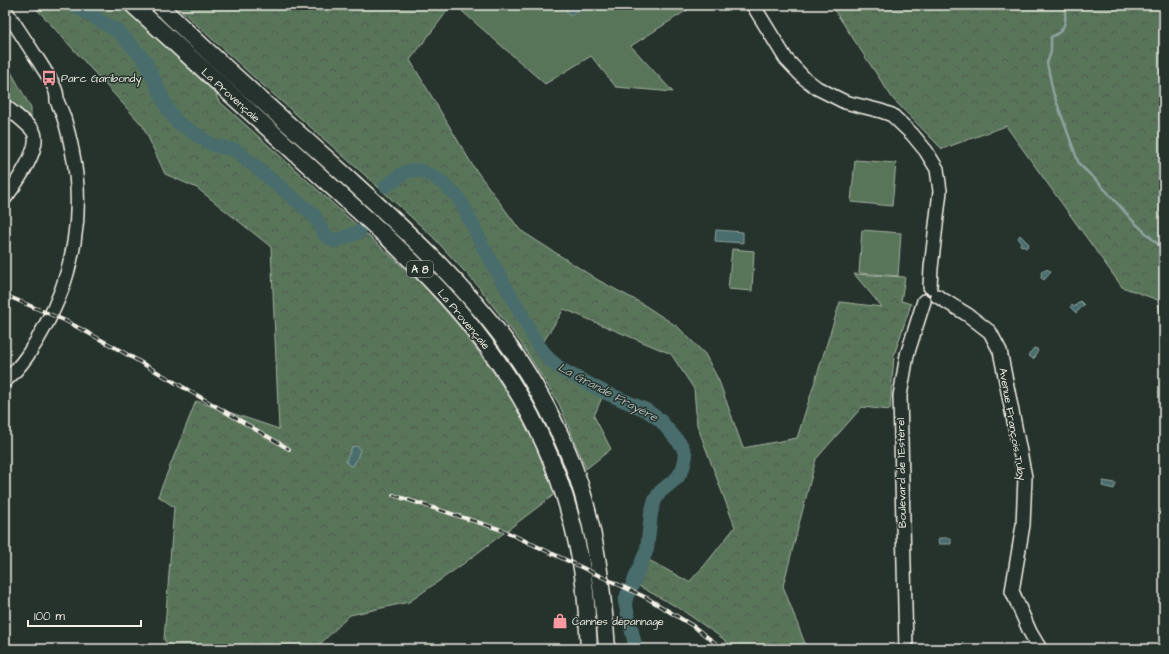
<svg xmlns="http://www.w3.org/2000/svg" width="1169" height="654" font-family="'Architects Daughter',sans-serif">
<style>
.forest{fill:url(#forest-crowns);stroke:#a6b2a1}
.park{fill:#58745a;stroke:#a6b2a1}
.water{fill:#496d6d;stroke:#8da29e}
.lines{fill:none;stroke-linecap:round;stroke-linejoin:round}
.stream{stroke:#8da29e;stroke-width:2.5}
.river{stroke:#496d6d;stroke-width:14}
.secondary-casing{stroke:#f4f1e8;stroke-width:16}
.highway-casing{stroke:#f4f1e8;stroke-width:19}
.secondary{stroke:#26332d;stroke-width:13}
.highway{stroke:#26332d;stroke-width:16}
.rail-casing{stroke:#f4f1e8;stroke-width:4}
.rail{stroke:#26332d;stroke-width:2.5;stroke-dasharray:8;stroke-linecap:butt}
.labels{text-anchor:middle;stroke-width:3;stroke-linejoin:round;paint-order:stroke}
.shield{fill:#26332d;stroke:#b6b8b0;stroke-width:1}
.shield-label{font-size:10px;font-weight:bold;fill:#f4f1e8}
.poi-label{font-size:11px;fill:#f4f1e8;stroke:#26332d;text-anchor:start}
.street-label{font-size:11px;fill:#f4f1e8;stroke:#26332d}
.water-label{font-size:12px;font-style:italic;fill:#b0bcb7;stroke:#26332d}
</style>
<defs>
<pattern id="forest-crowns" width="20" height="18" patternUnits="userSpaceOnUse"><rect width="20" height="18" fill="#58745a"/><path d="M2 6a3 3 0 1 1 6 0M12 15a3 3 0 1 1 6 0" fill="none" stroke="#505c4f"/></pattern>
</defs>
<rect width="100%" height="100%" fill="#26332d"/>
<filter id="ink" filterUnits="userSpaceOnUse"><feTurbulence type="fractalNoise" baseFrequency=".025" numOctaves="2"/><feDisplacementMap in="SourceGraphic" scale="8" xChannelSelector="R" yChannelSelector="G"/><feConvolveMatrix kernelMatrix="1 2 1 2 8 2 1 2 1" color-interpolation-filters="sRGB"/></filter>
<g filter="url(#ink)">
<path class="forest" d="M33 5H120L216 94 218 100 422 284 459 326 489 366 513 402 533 440 555 494 463 564 409 602 350 615 315 649H172L164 640 174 507 158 496 196 401 279 429 271 247 197 188 165 174 143 126Z
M175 5H452L410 60 473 166 520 230 598 280 641 303 678 327 705 354 719 381 743 448 797 438 840 302 882 307 854 274 905 277 901 301 911 304 894 355 890 410 862 407 816 459 783 586 807 649H735L722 638 679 608 637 585 647 559 689 582 704 566 735 527 697 425 694 389 671 354 564 309 542 344 554 361 603 395 594 416 611 449 586 469 559 404 521 343 478 286 432 236 367 177 255 78Z
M831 5H1164V343L1158 300 1122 287 1006 126 942 149 893 99Z
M5 61 31 108V118L5 97Z"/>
<path class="park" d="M455 5H695L631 46 673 92 616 87 591 56 545 84Z
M855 160 896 163 892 206 851 202Z
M862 230 901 233 898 276 859 273Z
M732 249 754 251 752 291 728 289Z"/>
<path class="water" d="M572 5H582L583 8 570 16 566 10Z
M716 230 743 232V243L715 241Z
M1020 235 1029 244 1026 248 1023 246 1020 245 1021 242 1018 238Z
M1047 269 1051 272 1044 280 1040 277 1042 275 1041 273 1043 270 1045 271Z
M1080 301 1084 305 1076 313 1070 307 1072 305 1074 307Z
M1034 348 1037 349 1038 351 1036 354V356L1033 359 1028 355Z
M354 446 359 447 360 449 357 459 353 466H350L347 463 346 461 352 447Z
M1103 481 1116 483 1114 489 1102 486Z
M939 538H951V544H939L938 541Z"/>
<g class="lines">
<path class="stream" d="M1064 5C1067 20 1066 31 1051 37V52L1047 63 1053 92 1079 164 1100 184 1132 220 1164 250"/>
<path class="river" d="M74 5 119 32 144 59 169 111 176 121 212 145 235 150 314 215 324 234 335 241 359 232
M386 186 405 172 413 170 421 171 429 174 443 183 456 195 464 207 483 247 520 312 536 342 548 358 562 370 604 392 646 410 660 420 682 446 686 456 683 468 678 477 660 492 655 500 651 513 647 549 632 586 627 595 625 602 636 649"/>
<g class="secondary-casing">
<path id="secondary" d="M753 5 786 59 804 78 817 88 845 102 881 111 892 115 912 134 926 151 937 169 940 191 931 268 930 287
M5 10C17 27 28 45 40 63 45 72 53 81 56 92 57 95 57 98 57 101 59 106 62 112 64 118 67 128 70 139 72 150 85 210 74 275 44 328 33 348 22 366 5 381
M5 106C13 113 27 123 33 131 43 146 15 185 5 198
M937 296 968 315 990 332 1000 351 1025 477 1023 525 1012 591 1030 632 1040 649
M906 649 900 396 907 355 924 301"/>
</g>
<g class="highway-casing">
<path id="highway" d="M133 5 388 238C419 268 449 297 475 331 527 396 563 471 579 553 586 585 587 617 589 649
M159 5C219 64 283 119 346 176 406 231 467 286 514 353 535 383 552 416 567 450 594 513 602 581 607 649"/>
</g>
<use href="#secondary" class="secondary"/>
<use href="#highway" class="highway"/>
<g class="rail-casing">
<path id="rail" d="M5 295 66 321 116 348 289 449
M393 495 502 530 647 598 693 626 723 649"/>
</g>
<use href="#rail" class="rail"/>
</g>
</g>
<defs>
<g id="bus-bare" transform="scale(1.2)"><path d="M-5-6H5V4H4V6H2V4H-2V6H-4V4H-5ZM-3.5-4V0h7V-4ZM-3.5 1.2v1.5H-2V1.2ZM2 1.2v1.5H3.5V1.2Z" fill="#ff9aa2" stroke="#26332d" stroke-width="2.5" paint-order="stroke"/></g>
<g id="shop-bare" transform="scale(1.2)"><path d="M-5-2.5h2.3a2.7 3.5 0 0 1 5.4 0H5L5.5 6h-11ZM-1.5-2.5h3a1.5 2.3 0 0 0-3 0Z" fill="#ff9aa2" stroke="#26332d" stroke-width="2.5" paint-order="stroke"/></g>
</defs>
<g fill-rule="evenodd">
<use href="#bus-bare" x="49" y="78"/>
<use href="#shop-bare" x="560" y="621"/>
</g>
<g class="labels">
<rect class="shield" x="407" y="261" width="26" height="16" rx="3"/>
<g class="shield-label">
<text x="420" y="273">A 8</text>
</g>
<g class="poi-label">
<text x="61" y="82">Parc Garibondy</text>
<text x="572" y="625">Cannes dépannage</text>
</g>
<g class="street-label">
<text transform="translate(231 95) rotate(42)" y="4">La Provençale</text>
<text transform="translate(464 319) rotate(50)" y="4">La Provençale</text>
<text transform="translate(1013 424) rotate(80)" y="4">Avenue François Tuby</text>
<text transform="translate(901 473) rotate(-91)" y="4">Boulevard de l'Estérel</text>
</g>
<g class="water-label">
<text transform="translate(608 392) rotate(28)" y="4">La Grande Frayère</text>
</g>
</g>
<rect width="1169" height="654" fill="none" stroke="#26332d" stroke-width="20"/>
<rect x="10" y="10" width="1149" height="634" fill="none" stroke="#f4f1e8" stroke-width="1.5" filter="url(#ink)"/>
<path d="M28 620v6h113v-6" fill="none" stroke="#f4f1e8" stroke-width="2"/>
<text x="34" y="620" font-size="12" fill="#f4f1e8" stroke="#26332d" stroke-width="3" paint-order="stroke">100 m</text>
</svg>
